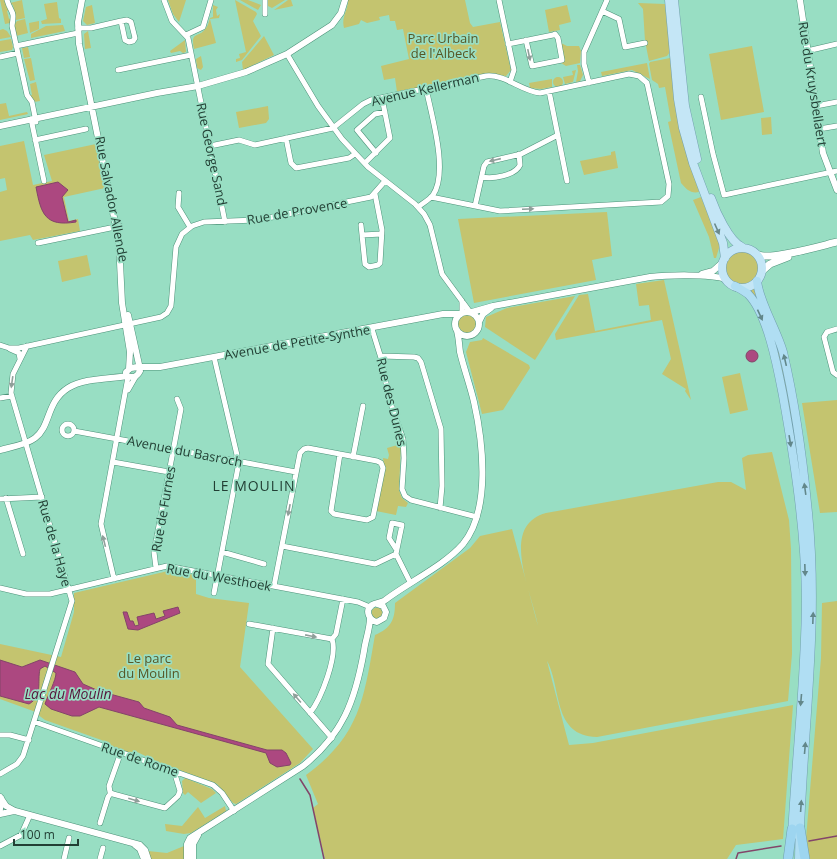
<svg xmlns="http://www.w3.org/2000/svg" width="837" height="859" font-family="'Open Sans',sans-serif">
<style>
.green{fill:#c4c46f}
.water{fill:#ac4880;stroke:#834569}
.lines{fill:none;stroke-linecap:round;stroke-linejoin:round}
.stream{stroke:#834569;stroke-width:1.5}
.minor-casing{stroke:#4d9279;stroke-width:6}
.tertiary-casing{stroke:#4d9279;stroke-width:7}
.secondary-casing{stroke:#4d9279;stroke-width:8}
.primary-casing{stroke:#72a0ae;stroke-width:9}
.trunk-casing{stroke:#72a0ae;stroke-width:9}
.motorway-casing{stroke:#72a0ae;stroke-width:10}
.minor{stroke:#fff;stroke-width:5}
.tertiary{stroke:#fff;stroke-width:6}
.secondary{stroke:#fff;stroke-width:7}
.primary{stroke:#c4e6f6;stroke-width:8}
.trunk{stroke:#b0def3;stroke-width:8}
.motorway{stroke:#9dd5f0;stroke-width:9}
.oneway{fill:#909f9a}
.oneway2{fill:#6b8a8b}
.oneway3{fill:#62878a}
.labels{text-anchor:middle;stroke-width:3.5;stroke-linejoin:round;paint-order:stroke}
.park-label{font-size:13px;fill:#575625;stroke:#98dec3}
.street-label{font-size:13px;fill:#223f34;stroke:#98dec3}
.neighbourhood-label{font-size:14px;letter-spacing:1px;fill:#223f34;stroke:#98dec3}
.water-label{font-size:14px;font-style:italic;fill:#56153b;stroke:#98dec3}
</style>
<rect width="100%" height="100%" fill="#98dec3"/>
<path class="green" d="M0 0H5L10 10 7 11 9 19 12 18 10 23 5 24Z
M22 0 25 18 16 20 13 5 10 3Z
M168 0H186L179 22 173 14Z
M235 0 256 12 257 14 253 21 261 36 242 60 236 62V59L240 58 239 54 246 52Z
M240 0H248L261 5 258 10Z
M268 0H285L272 8 268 6Z
M288 0H291L293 6 274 10Z
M348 0H465L470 23 473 27 500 22 511 70 506 76 483 74 397 92 395 78 384 80 381 66 409 59 403 29 397 30 395 21H390L389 15 379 17 380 20 367 23 361 20 359 24 344 28C341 17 348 11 348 0Z
M57 2 59 18 61 19V23L42 24 41 21 47 19 44 4Z
M638 3 665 4 670 52 667 56 649 61 645 41 643 9Z
M92 5 95 23 87 25 83 21 86 7Z
M213 5 218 7 216 10 217 16 220 14 219 18 210 19 216 43 194 49C190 30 199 39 206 28 208 26 209 21 210 18L213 17Z
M567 5 571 22 559 25 560 30 549 32 545 10Z
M25 19 28 33 16 36 14 25 17 21Z
M39 21V29L30 33 29 23Z
M63 25 65 31 31 38V34L46 26Z
M3 29 7 31 11 37 0 39V30Z
M88 31 91 48 85 49 84 34Z
M264 36 274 55 243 70 242 62Z
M11 39 13 47 12 50 0 52V41Z
M185 40 186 52 183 53 180 51 171 53 170 51Z
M561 43 567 46H579L581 51 580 63 566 66 561 63 564 56Z
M752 46 764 112 721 120 709 54Z
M28 47 30 57 24 58 22 48Z
M201 56 203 67 201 70 197 68 196 59Z
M31 58 35 80 30 81 24 59Z
M670 58 681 134 699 192C691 194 686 189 681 183L668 122 671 121 665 87 659 88 658 84 652 80 649 64 650 62Z
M647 63 650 79 632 70 602 76 601 72Z
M577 65H580L583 75 580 81 576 82 578 71Z
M576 70 573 82 565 84 563 77 573 75 572 71Z
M553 82a5 5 0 1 1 10 0a5 5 0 1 1-10 0Z
M552 79V87L541 89 530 88 529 83Z
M36 82 40 101 34 102 32 98 29 95H32L30 84Z
M6 103 9 116 27 112 28 114 0 120V104Z
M268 106 269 119 266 123 239 128 236 112Z
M771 117 772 134 762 135 761 118Z
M24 141 33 185 52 181 44 155 96 144 105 188 64 197 69 221 78 219 80 231 33 240 30 235 0 241V192L7 190 5 178 0 179V146Z
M615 151 618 168 584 175 580 161 611 155V152Z
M701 197 721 247 719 248 716 258H714L709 237 693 200Z
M607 212 612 256 592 260 596 280 474 303 458 219Z
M726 268a17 17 0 1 1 34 0a17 17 0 1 1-34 0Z
M87 255 91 275 62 282 58 261Z
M664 280 691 400 685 391 686 389 662 374 671 359 662 320 556 340 555 334 579 295 588 294 595 331 651 320 649 305 639 306 636 284Z
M756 286C764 309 774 332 780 355 795 413 800 474 808 533L778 359 748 289Z
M575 296 535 360 485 327 486 317 507 308Z
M458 324a9 9 0 1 1 18 0a9 9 0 1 1-18 0Z
M483 338 529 365 530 368 503 410 482 414 466 352 470 342 482 340Z
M740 373 748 410 730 414 722 377Z
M837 400V512L820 513 802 403Z
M401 444 399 490 402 498 408 503 406 507 398 506 396 515 376 511 384 466 383 458 388 459 389 455 387 448Z
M772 452 789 520 791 549 792 654 788 701 597 737C552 736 562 688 547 661L569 745 593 743 793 705 783 839 736 845 727 859H325L313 808 318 804 306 775C361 735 364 697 375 635 391 628 395 620 395 603L470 548 480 536 512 529 538 626C533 594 498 526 546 513L718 482H731L746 490 742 458 748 455Z
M168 571 196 575V594L209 598 249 603 240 667 313 749 300 763 236 804 233 803 217 784 158 762 135 751 133 754 106 745 107 742 45 720 33 711 0 699V644L61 657 74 612V593Z
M837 601V859H810L807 853 806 839 821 658 822 603Z
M371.5 613a5.5 5.5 0 1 1 11 0a5.5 5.5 0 1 1-11 0Z
M185 778 212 789 216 793 201 803 188 792 185 795 183 793 182 781Z
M225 806 226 811 191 833 184 834 166 831 165 824 182 826 198 807 205 818Z
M184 846 186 859H149L148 851 167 853Z"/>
<path class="water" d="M58 182 68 190 62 197 68 222 76 220V222C45 227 41 214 36 187Z
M746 356a6 6 0 1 1 12 0a6 6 0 1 1-12 0Z
M178 607 180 613 138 630 128 629 123 612H127L130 621H133L135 626 139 625 137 617 154 613 156 619 165 616 163 611Z
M0 660 22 667 40 660 75 672 83 684 99 691 139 702 144 708 170 717 177 725 267 750H282L286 753 291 763 290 765 277 767 270 763 266 753 99 707 80 716H72L51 709 45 704C48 695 56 680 56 673L45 666 40 669C37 682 43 696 29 704L0 696Z"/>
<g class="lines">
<path class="stream" d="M300 779 310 795 324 859
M809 841 837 836
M736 859 738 853 781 846"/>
<g class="minor-casing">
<path id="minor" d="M7 0C11 14 15 9 12 26L27 95 32 102 36 122
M164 0 172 21 188 38 225 222
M499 0 514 70 510 82
M602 11 619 19 625 47 645 43
M265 14V0
M127 20 131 22 135 38 133 41 129 42 125 40 121 21Z
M78 28H91L121 21
M186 35 203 27 211 0
M508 44 553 35 555 34 558 38 562 60 532 66 526 40
M16 46 78 33
M807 51 837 44
M287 54 318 106 342 139 368 167 415 204 424 214 430 225 442 274 470 312
M0 57 18 53
M118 70 191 55
M589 83 584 64V52L607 0
M549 91 567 181
M701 97 713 154 724 195 837 171
M816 106 837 102
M31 119 44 181
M819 129 837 126
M286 138 291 163 296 168 349 158 355 154
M35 140 86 129
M210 146 239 140 255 145 333 128 363 104 371 100 486 76C505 74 521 91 540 93L629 74 639 76 647 83 669 184 668 196 661 202 500 211 431 197
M376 153 357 130 375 114 385 112
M365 163 390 138 382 98
M482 177C492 179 515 176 520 165L519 154
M179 193 178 207 190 227
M475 206 484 166 487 162 521 154 558 135
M418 207C423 203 429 200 433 195 449 172 431 114 426 88
M361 225 365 264 369 267 378 265 380 263 382 230 375 194
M362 235 382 234
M38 243 120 226
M462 301V312
M372 329 381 358 389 398 403 439 404 458 402 489 405 496 411 500 477 517
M837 329 827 332 824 337 833 372 837 375
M0 345 9 348H19L161 317 167 313 171 306 176 247 182 234 192 226 204 222 258 220 371 197 385 181
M10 349 19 353 20 359
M381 356 414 357 418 358 421 362 441 429 442 486 440 508
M214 357 237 455 236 461
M128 390 136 376
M0 398 12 396
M62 430a6 6 0 1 1 12 0a6 6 0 1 1-12 0Z
M74 431 296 472
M353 457 363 406
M113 462 169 472
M6 498 23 554
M0 499 42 497
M282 546 375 564 396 554
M222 552 264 564
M396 554 402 525 392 523 389 538 396 549
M396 554 410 582
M156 568 154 552 181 409 177 399
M114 579 101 524 128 377
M274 586 300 453 304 449 308 448 377 461 381 463 383 468 373 517 367 520 334 514 331 511 340 454
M0 588 26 594H50L167 566 358 602 370 607
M214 593 239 462
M249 624 332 639 336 634 343 599
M273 628 268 664 332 738
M310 713C321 699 338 656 332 639
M35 722 213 785 222 793 234 811
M0 735H10L29 740
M121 752 109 786 110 792 113 794 165 808 178 796 180 791 174 771
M0 774 17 764 23 756 72 601 11 393 13 374 27 346
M100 823 108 797 111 793
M0 846 21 835 30 815
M64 859 69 838
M100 859 103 848"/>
</g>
<g class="tertiary-casing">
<path id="tertiary" d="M82 0 78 22 79 44 119 242 122 303 130 352 129 369
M800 0 823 153 837 190
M0 126 157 93 198 86 246 72 287 54 332 25 341 13 345 0
M702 274 713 271 723 262
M455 324a12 12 0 1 1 24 0a12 12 0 1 1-24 0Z
M472 312 493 306 650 277C668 275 709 274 726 279
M128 315 140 369
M479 322 483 314 491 308
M136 367H160L443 314H460
M138 367 140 371C137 377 132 379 126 375V372L131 368Z
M0 450C11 447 26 445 35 438 51 426 46 402 68 388 84 378 109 379 127 376
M377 604 383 606 386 612 384 618 377 622C370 621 364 611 372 605 375 603 380 603 384 601 407 583 444 566 463 544 491 510 483 442 474 402 470 385 464 369 460 352 459 345 459 338 457 331
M0 797 6 806 15 811 140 845 145 850 148 859
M0 809 1 798
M0 814 14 811
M135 845 140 849 144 859
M187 859V844L190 838 303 766C343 734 355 701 364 651 365 641 370 629 370 618
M193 859V844L198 835"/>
</g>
<g class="secondary-casing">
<path id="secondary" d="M759 255C772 260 820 246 837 242
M762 271 770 264 788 257"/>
</g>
<g class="primary-casing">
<path id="primary" d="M669 0 678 99 683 128 693 163 723 243 725 258
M674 0 685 106 697 159
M711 198C716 212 729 241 742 247
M722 268a20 20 0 1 1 40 0a20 20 0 1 1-40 0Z"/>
</g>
<g class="trunk-casing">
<path id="trunk" d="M757 281C759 302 777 330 783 352 795 402 803 461 808 513 820 629 801 743 799 859
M735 286C740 289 744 291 748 294 768 314 778 370 783 396 795 463 805 530 806 597 806 677 796 756 792 836"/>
</g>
<g class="motorway-casing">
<path id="motorway" d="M800 828 805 859
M788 859 792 829"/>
</g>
<use href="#minor" class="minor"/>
<use href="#tertiary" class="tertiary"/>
<use href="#secondary" class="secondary"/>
<use href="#primary" class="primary"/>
<use href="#trunk" class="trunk"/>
<use href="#motorway" class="motorway"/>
</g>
<defs><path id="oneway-solid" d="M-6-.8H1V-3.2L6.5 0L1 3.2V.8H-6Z"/></defs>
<g class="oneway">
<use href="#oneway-solid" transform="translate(529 55) rotate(78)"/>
<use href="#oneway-solid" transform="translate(495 160) rotate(167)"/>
<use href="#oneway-solid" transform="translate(528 209) rotate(-2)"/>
<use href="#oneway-solid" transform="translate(12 382) rotate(98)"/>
<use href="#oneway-solid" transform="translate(289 510) rotate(101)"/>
<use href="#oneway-solid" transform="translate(104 541) rotate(-104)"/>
<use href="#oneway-solid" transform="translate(311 636) rotate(11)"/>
<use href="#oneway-solid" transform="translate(297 698) rotate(-131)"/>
<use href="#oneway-solid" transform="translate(134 800) rotate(16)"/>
</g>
<use class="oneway2" href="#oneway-solid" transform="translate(717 229) rotate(66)"/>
<g class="oneway3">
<use href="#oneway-solid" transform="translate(760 315) rotate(65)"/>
<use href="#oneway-solid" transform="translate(785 360) rotate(-103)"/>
<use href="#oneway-solid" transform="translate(790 441) rotate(81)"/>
<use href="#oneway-solid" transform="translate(805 489) rotate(-98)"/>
<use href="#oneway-solid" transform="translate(805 570) rotate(88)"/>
<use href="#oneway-solid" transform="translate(813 618) rotate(-88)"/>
<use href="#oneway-solid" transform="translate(801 700) rotate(95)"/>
<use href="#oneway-solid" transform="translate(805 748) rotate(-85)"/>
<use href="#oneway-solid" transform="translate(801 806) rotate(-86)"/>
</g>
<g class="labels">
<g class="park-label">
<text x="443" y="43">Parc Urbain<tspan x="443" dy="15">de l'Albeck</tspan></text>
<text x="149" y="663">Le parc<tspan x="149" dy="15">du Moulin</tspan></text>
</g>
<g class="street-label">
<text transform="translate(813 84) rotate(81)" y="5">Rue du Kruysbellaert</text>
<text transform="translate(425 89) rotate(-13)" y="5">Avenue Kellerman</text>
<text transform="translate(212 154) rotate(78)" y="5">Rue George Sand</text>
<text transform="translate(112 199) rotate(79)" y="5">Rue Salvador Allende</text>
<text transform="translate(297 211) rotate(-10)" y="5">Rue de Provence</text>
<text transform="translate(297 342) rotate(-10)" y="5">Avenue de Petite-Synthe</text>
<text transform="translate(392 402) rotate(76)" y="5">Rue des Dunes</text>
<text transform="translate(185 451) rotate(11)" y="5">Avenue du Basroch</text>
<text transform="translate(163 509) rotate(-80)" y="5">Rue de Furnes</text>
<text transform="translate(55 543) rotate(74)" y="5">Rue de la Haye</text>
<text transform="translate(219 577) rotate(10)" y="5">Rue du Westhoek</text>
<text transform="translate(140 759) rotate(19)" y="5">Rue de Rome</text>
</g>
<g class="neighbourhood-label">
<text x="254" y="491">LE MOULIN</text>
</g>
<g class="water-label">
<text x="68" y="699">Lac du Moulin</text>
</g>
</g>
<path d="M14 839v6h64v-6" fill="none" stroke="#223f34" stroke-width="2"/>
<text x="20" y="839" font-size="12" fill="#223f34" stroke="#98dec3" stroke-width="3" paint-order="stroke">100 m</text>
</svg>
